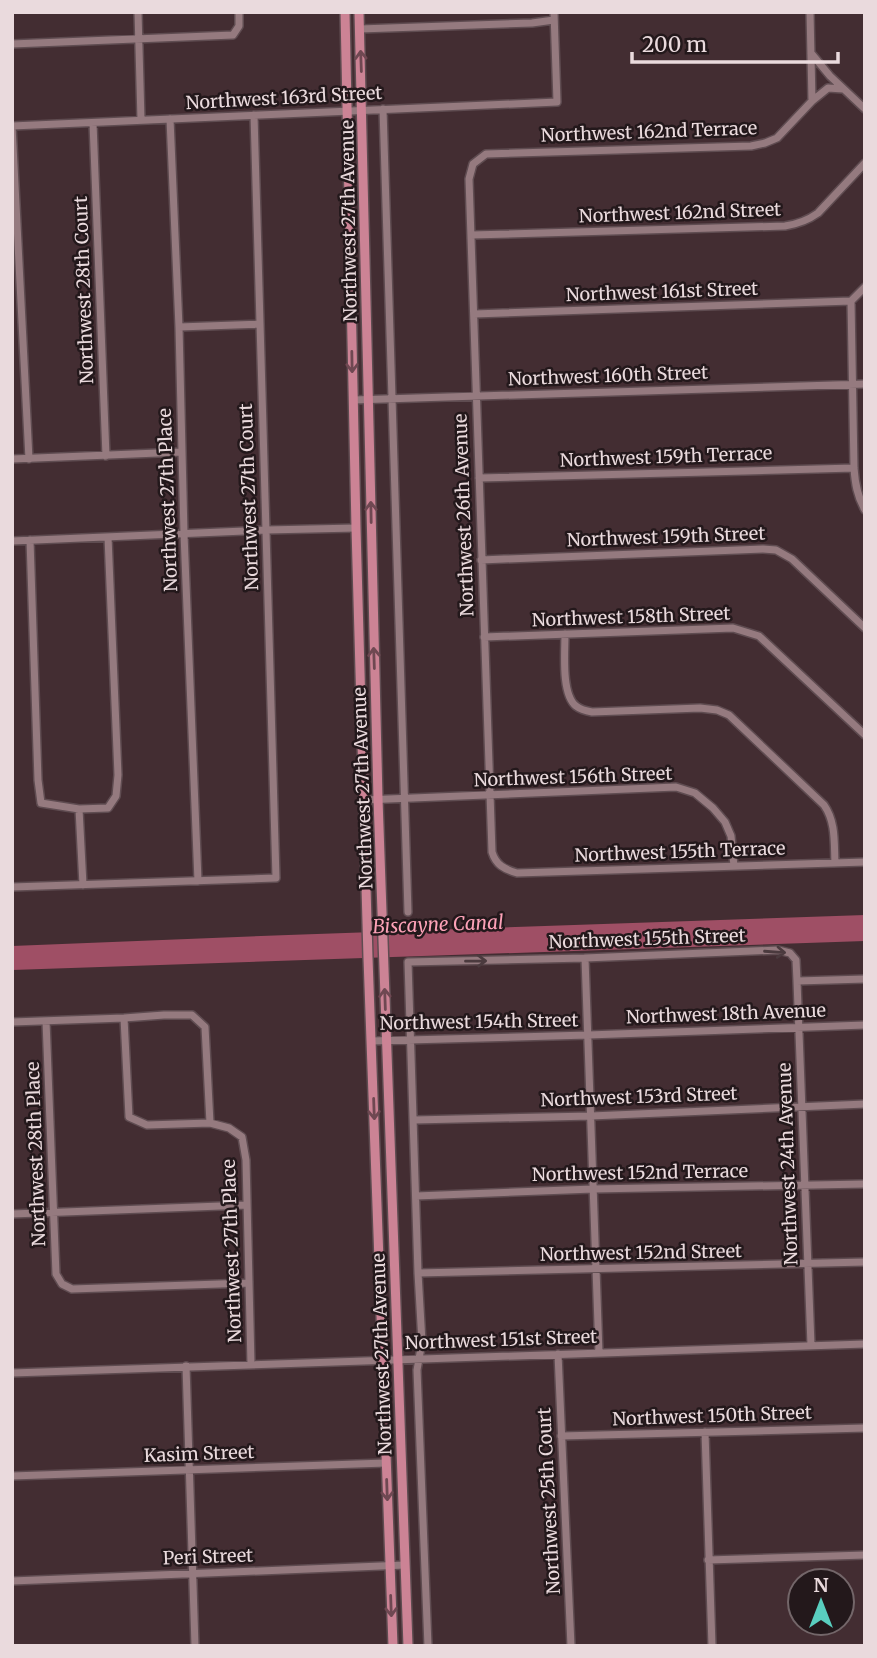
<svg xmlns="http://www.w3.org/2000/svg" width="877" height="1658" font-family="Merriweather,serif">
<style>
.water{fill:#9f4f65}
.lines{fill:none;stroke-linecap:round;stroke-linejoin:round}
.minor-casing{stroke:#5f4c51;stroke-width:10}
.major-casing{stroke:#5f4c51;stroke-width:12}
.minor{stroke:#957a7f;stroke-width:7}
.major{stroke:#cc8395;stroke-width:9}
.oneway{stroke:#6f4852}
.oneway2{stroke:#4b3a3e}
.labels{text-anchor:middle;stroke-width:5;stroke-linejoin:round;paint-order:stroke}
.street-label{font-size:18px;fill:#eadadd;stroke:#23181b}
.water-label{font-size:19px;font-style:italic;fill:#fda2b8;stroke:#23181b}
</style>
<rect width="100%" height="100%" fill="#432d32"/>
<path class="water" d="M865 915V941L12 970V946L288 935Z"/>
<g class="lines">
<g class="minor-casing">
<path id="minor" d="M138 12 141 120
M810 12 812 101
M360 29 532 23 554 20
M12 44 233 35 239 26V12
M811 53 830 76 865 109
M843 89 828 88 812 101 777 138 765 143 751 146 486 154 473 164 469 179 492 852C496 865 504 869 517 873L865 862
M383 109 408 912
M170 119 179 327 184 534 198 881
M93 123 106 456
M12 126 557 102 554 12
M12 126 29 459
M471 235 785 226C798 224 807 221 818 213L865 163
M865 287 851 301 854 468C855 483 857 496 865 510
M474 314 851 301
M179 327 260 324
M353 400 865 384
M12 459 182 452
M479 478 854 468
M30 540 38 780 41 803 79 809 108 808 116 796 118 775 108 537
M12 541 266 530 356 528
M481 560 763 549 776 550 792 559 865 628
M565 634C565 652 561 694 576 706 581 710 586 711 592 712L700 708 717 710 729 715 824 805C836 822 834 843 835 863
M484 637 733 628 759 636 865 735
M364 800 676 787 695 793 713 808 725 822 731 836 734 866
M79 809 83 885
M12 887 276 878 254 115
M585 958 599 1353
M797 981 865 979
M124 1018 129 1117 147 1125 210 1123 229 1128 242 1137 246 1160 251 1364
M46 1021 56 1274 62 1284 72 1289 249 1283
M12 1022 124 1018 164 1015H192L205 1027 210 1123
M371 1041 588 1035 865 1025
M414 1120 591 1116 865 1104
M416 1196 593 1189 865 1184
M12 1214 247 1205
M418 1273 865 1262
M558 1354 571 1646
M186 1366 195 1646
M12 1373 865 1344
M705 1432 712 1646
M561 1436 865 1428
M12 1476 386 1463
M708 1560 865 1555
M12 1581 405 1565
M428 1646 417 1370 422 1342 418 1273 408 962 585 958 778 950 790 953 796 960 797 981 811 1345"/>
</g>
<g class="major-casing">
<path id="major" d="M345 12 356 528 368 958 393 1646
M359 12 378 799 408 1646"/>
</g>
<use href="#minor" class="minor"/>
<use href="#major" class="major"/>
</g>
<defs><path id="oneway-shaft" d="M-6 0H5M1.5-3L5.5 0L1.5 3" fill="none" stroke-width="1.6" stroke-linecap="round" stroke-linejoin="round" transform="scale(1.75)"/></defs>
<g class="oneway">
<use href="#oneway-shaft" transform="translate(361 61) rotate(-92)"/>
<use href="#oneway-shaft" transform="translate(352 362) rotate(89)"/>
<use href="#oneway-shaft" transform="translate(371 512) rotate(-91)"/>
<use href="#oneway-shaft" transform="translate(374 658) rotate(-92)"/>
<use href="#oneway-shaft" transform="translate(385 999) rotate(-92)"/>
<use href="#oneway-shaft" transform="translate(374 1109) rotate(88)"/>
<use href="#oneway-shaft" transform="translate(387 1490) rotate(88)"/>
<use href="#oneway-shaft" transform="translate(391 1606) rotate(88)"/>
</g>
<g class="oneway2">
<use href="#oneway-shaft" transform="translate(775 952) rotate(4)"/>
<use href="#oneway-shaft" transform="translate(476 961) rotate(-1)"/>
</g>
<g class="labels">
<g class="street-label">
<text transform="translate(284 98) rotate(-3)" y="6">Northwest 163rd Street</text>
<text transform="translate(649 132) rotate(-2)" y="6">Northwest 162nd Terrace</text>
<text transform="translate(680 213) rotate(-2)" y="6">Northwest 162nd Street</text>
<text transform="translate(349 221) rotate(-91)" y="6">Northwest 27th Avenue</text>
<text transform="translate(84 290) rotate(-92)" y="6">Northwest 28th Court</text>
<text transform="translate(662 292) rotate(-2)" y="6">Northwest 161st Street</text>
<text transform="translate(608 376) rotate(-2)" y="6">Northwest 160th Street</text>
<text transform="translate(666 457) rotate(-2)" y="6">Northwest 159th Terrace</text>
<text transform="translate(249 497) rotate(-92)" y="6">Northwest 27th Court</text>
<text transform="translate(168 500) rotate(-92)" y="6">Northwest 27th Place</text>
<text transform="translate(464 515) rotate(-92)" y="6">Northwest 26th Avenue</text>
<text transform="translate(666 537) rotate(-2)" y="6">Northwest 159th Street</text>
<text transform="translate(631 617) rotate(-2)" y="6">Northwest 158th Street</text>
<text transform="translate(573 777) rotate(-2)" y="6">Northwest 156th Street</text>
<text transform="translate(363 788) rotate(-92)" y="6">Northwest 27th Avenue</text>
<text transform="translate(680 852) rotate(-2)" y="6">Northwest 155th Terrace</text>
<text transform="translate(647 939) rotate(-2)" y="6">Northwest 155th Street</text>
<text transform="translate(726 1014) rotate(-2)" y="6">Northwest 18th Avenue</text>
<text transform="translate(479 1022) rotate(-1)" y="6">Northwest 154th Street</text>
<text transform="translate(639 1097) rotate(-2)" y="6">Northwest 153rd Street</text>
<text transform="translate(36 1154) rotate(-92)" y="6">Northwest 28th Place</text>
<text transform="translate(788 1164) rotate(-92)" y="6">Northwest 24th Avenue</text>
<text transform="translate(640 1173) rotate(-1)" y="6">Northwest 152nd Terrace</text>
<text transform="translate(232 1251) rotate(-92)" y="6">Northwest 27th Place</text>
<text transform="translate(641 1253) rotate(-1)" y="6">Northwest 152nd Street</text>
<text transform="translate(501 1340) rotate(-2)" y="6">Northwest 151st Street</text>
<text transform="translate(382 1354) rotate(-92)" y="6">Northwest 27th Avenue</text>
<text transform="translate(712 1416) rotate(-2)" y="6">Northwest 150th Street</text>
<text transform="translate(199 1454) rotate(-2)" y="6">Kasim Street</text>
<text transform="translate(549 1501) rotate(-93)" y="6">Northwest 25th Court</text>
<text transform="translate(208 1557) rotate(-2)" y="6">Peri Street</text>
</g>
<g class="water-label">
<text transform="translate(438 924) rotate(-2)" y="7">Biscayne Canal</text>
</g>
</g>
<rect width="877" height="1658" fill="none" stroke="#eadadd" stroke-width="28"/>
<g transform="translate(821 1602)"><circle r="33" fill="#23181b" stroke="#736669" stroke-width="2"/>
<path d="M0-5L12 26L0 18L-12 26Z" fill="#59cebf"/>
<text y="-10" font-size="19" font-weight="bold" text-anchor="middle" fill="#eadadd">N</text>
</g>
<path d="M632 52v10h206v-10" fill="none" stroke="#eadadd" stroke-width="3.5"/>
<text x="642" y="52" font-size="21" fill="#eadadd" stroke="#23181b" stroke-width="5" paint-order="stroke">200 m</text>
</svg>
